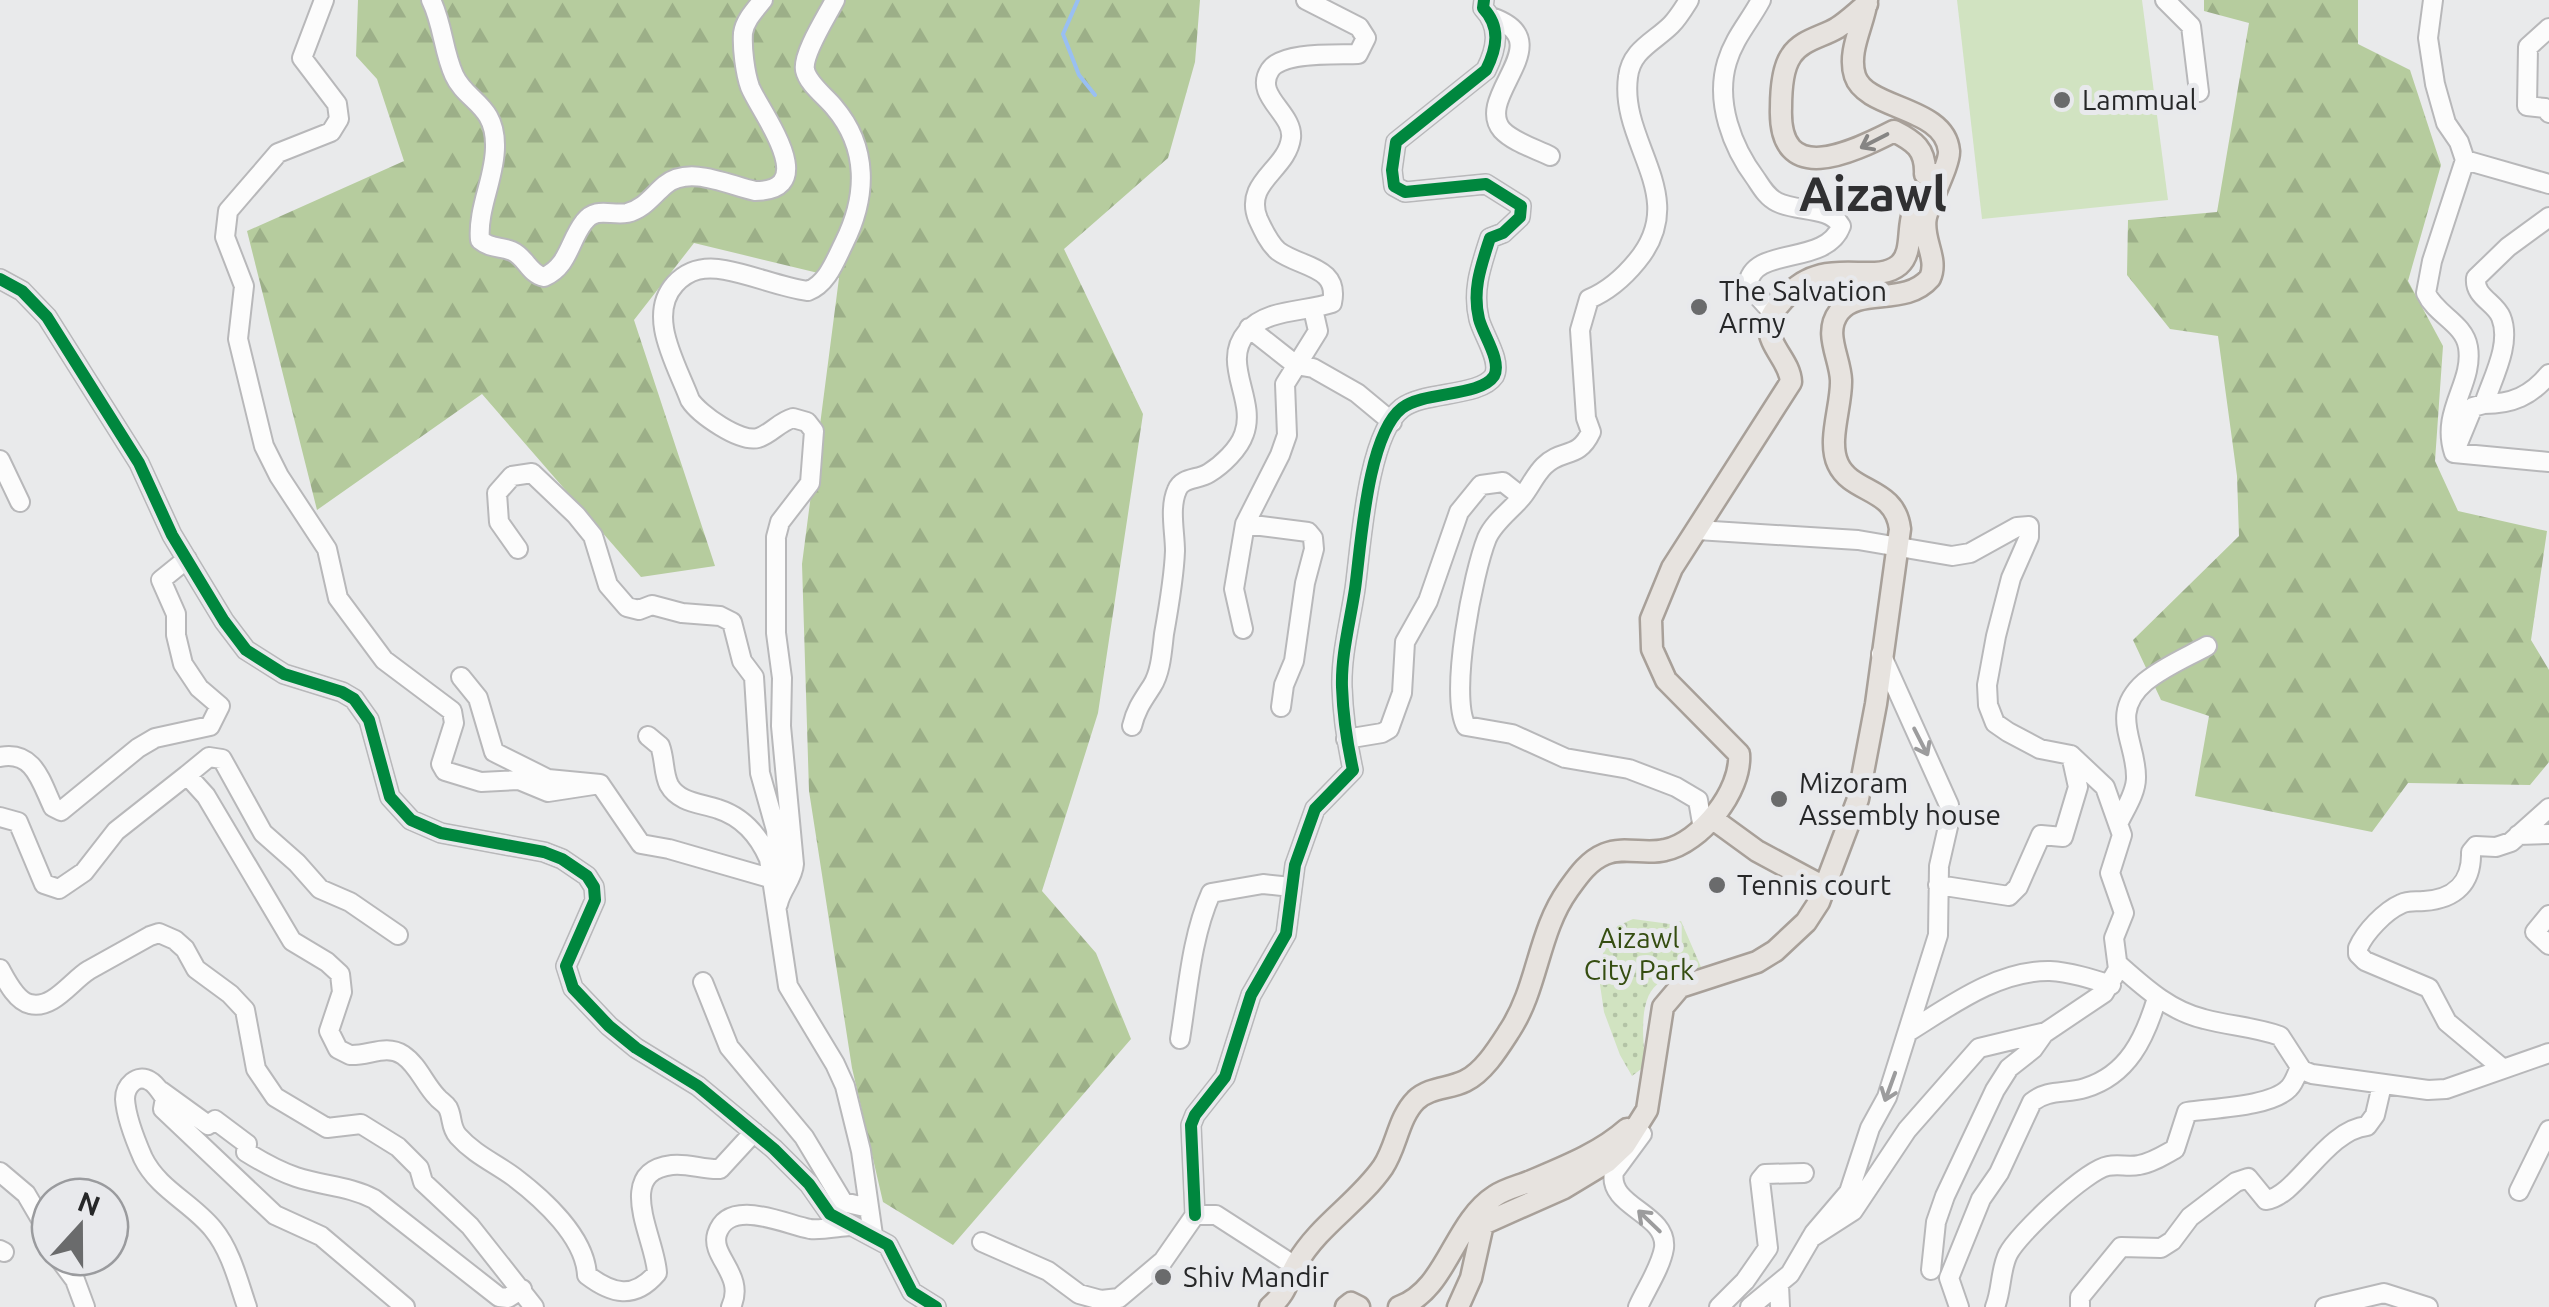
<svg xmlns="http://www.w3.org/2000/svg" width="2549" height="1307" font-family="Ubuntu,sans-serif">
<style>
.forest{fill:url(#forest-firs)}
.park{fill:url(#park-dots)}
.pitch{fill:#d1e3c1}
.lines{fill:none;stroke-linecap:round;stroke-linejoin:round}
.stream{stroke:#99bff2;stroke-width:4}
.minor-casing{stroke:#b8b8ba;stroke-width:22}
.major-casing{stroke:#a8a099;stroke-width:25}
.minor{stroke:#fcfcfc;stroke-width:18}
.major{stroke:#e7e3df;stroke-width:20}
.cycleway-casing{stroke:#e8e9ec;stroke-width:19}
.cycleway{stroke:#00873e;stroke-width:12}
.oneway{stroke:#868584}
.oneway2{stroke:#9c9c9d}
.poi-dot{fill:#6a6b6c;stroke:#e8e9ec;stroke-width:4}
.labels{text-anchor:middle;stroke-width:10;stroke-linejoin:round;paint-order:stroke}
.poi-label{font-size:28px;fill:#262728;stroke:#e8e9ec;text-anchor:start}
.park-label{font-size:28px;fill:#354d11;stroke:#e8e9ec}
.town-label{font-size:48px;font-weight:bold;fill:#303032;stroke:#e8e9ec}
</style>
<defs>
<pattern id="forest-firs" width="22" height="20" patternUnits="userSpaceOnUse" patternTransform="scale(2.5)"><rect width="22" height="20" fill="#b6cc9e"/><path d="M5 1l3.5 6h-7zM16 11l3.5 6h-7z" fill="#9caf88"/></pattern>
<pattern id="park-dots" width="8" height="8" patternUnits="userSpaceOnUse" patternTransform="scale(2.5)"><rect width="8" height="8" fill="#d1e3c1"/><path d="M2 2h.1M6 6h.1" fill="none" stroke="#b3c3a6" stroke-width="1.8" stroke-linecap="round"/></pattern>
</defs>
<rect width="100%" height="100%" fill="#e9eaeb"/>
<path class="forest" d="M358 0H1200L1195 62 1168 158 1064 249 1143 414 1098 713 1042 891 1096 953 1131 1039 953 1245 883 1202 852 1068 809 791 802 564 839 278 694 243 634 320 715 566 641 577 482 394 317 510 247 231 404 161 377 79 356 56Z
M2204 0H2358V44L2410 70 2441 165 2408 281 2443 346 2435 461 2458 511 2547 531 2531 640 2549 670V762L2530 785 2408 783 2372 832 2195 796 2209 716 2161 700 2133 640 2239 536 2237 476 2218 336 2170 329 2127 275 2128 220 2217 212 2249 23 2204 11Z"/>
<path class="park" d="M1633 919 1670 924 1681 921 1701 967C1689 972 1674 975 1662 981 1636 995 1644 1041 1645 1066L1632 1076 1620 1055 1604 1012 1598 971 1610 929Z"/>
<path class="pitch" d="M1957 0H2142L2168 200 1982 219Z"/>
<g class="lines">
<path class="stream" d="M1078 0 1063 34 1079 75 1095 95"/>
<g class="minor-casing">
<path id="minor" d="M324 0 302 58 337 104 339 119 331 132 278 153 228 211 225 237 244 286 238 339 264 446 279 476 327 549 338 598 384 660 452 711 454 723 441 764 445 771 481 782 519 780 548 792 600 784
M431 0C443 24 443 51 454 75 466 102 496 104 495 147 495 178 477 209 480 240 491 249 500 246 512 251 526 257 529 274 544 277 569 266 569 241 584 222 596 206 611 216 627 213 644 209 653 195 665 185 689 165 728 185 755 191 823 191 760 112 750 87 745 73 742 48 743 33 745 20 755 10 763 0
M1689 0C1684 8 1678 18 1671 25 1654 42 1631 50 1628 77 1619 144 1691 196 1637 261 1624 277 1608 291 1589 299L1580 330 1586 418 1591 432C1578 460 1562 448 1544 466 1535 475 1530 487 1522 497 1511 510 1494 522 1487 538 1473 573 1449 694 1466 726L1512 734 1565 758 1629 769 1676 787 1698 800 1703 829
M1761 0C1750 21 1734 38 1727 62 1715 102 1732 147 1756 179 1762 188 1767 197 1777 202 1796 212 1830 206 1841 226 1826 267 1752 245 1748 285L1772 312
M2165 0 2191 26 2199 92
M2433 0 2428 38 2435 84 2446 123 2459 142 2465 160 2432 261 2426 293C2436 315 2464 323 2468 347 2474 384 2440 411 2454 453L2549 462
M1491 17C1563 41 1473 96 1502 130 1513 142 1536 149 1550 156
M2549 28 2528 47 2527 106 2545 108 2549 113
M2465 160 2549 184
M0 279 22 291 47 317 139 463 172 535 224 621 246 650 284 674 342 692 354 699 369 720 390 797 411 820 441 833 544 852 562 859 587 876 594 887 595 900 566 966 573 988 609 1026 636 1048 698 1086 774 1149 809 1184 830 1214 888 1245 912 1292 936 1307
M1249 328 1296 365 1313 368 1357 393 1392 422
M2484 404C2512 404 2531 396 2549 374
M2454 453 2473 407 2484 404C2492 379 2512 344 2501 317 2495 302 2474 297 2476 278L2508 247 2549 217
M0 460 20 502
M1245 524 1308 532 1313 538 1314 549 1305 583 1294 661 1284 685 1281 707
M1697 530 1858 540 1952 556 1970 553 2017 527 2029 526V537L2011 578 1996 636 1987 685 1988 705 1995 723 2008 732 2040 749 2071 755 2105 787 2122 835 2110 873 2124 913 2114 938 2118 969 2104 993 2046 1032 1979 1048 1907 1130 1853 1211 1811 1238
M518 549 499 522 497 493 512 476 532 473 576 515 593 536 608 585 627 607 639 610 652 605 682 613 720 616 732 622 742 661 754 677 760 773 776 830 778 859 787 882
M1243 629 1234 589 1245 524 1280 455 1287 435 1285 384 1318 331 1313 309
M461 677 478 698 494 752 548 779 600 784 641 844 669 849 773 879
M1132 726C1136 709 1143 700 1152 686 1161 672 1162 650 1164 634 1169 606 1174 578 1175 551 1175 532 1169 508 1177 490 1182 477 1198 480 1209 473 1222 465 1239 449 1244 434 1257 399 1220 363 1247 332 1265 309 1305 312 1332 303 1340 266 1301 268 1278 251 1269 243 1263 230 1258 219 1243 182 1287 170 1291 138 1294 113 1253 96 1270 70 1282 51 1337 55 1358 54L1366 38 1359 27 1306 0
M648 736 660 746C665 759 663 773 669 785 679 803 701 803 718 809 743 817 759 836 769 859L788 986 835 1064 845 1086 861 1151 873 1235
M1346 739 1382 733 1389 729 1402 693 1405 642 1428 601 1459 512 1481 485 1503 482 1522 497
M0 757C34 750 41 782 53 807L61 811 138 748 155 738 210 726 220 706 199 688 183 664 176 635V614L161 580 187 559
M187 775 209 757 222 759 263 833 297 863 320 889 350 902 398 935
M0 817 18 822 44 884 59 889 84 872 116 831 187 775 206 796 292 941 327 962 340 974 342 992 329 1031 338 1049 350 1055C369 1056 386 1044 403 1055 418 1065 425 1085 437 1097 440 1101 445 1103 448 1108 453 1118 450 1127 458 1136 475 1155 495 1163 514 1177 543 1199 585 1237 587 1275 612 1294 634 1300 657 1273 656 1240 613 1172 672 1165 688 1163 704 1170 720 1169L754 1132
M2119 822C2125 809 2136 793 2136 778 2137 742 2108 714 2145 682 2163 667 2187 657 2207 646
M2518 835 2549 834
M1938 885 2009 896 2018 887 2041 835 2063 837 2078 787 2071 755
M778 904C781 889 793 879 794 864L781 726 782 678 776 633V537L780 522 810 483 814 431 807 422 793 418C779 422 771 434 758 438 740 443 699 414 690 400 677 365 646 316 675 284 689 269 705 266 725 270 753 275 780 287 808 291 827 284 835 261 844 243 867 197 869 148 834 107 825 96 808 84 805 70 802 54 827 16 835 0
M2549 915 2535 932 2549 945
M2119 965C2145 988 2170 1011 2204 1019 2230 1026 2255 1027 2280 1036L2302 1070 2312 1074 2428 1090 2446 1089 2549 1053
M0 969C6 980 16 1001 30 1004 53 1010 72 980 89 970 109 959 130 947 150 936L159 933 175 940 185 949 196 969 230 994 245 1010 256 1069 275 1097 327 1128 361 1124 398 1147 419 1168 423 1182 470 1226 534 1307
M703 982 729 1047 804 1137 843 1202 869 1208
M1908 1032C1950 1006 1998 970 2050 971 2070 972 2092 979 2111 985
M1180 1039C1188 990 1191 938 1211 893L1263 884 1291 887
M2502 1068 2447 1022 2429 988 2365 961 2358 954V948C2365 932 2385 911 2401 904 2409 900 2416 902 2424 901 2456 899 2472 882 2471 852L2476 846 2496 847 2511 842 2549 808
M161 1091 208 1125 215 1120 247 1144 246 1152C262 1162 278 1171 296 1177 323 1186 349 1186 374 1199L499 1297 508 1298 522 1289
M0 1172 26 1194 50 1235
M2519 1191 2549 1130
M1195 1215 1191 1125 1195 1115 1225 1077 1251 995 1286 934 1295 865 1315 809 1353 770C1347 743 1343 715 1342 687 1341 655 1350 622 1355 589 1361 546 1367 435 1402 408 1424 391 1480 397 1494 376 1502 361 1483 335 1479 319 1472 290 1481 266 1490 238L1503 233 1520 217 1521 206 1486 184 1405 192 1394 186 1392 170 1396 142 1486 70C1497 48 1501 27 1483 8L1484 0
M982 1242 1048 1271 1079 1294 1101 1300 1119 1298 1163 1261 1195 1215H1216L1295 1266
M0 1250 4 1252
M58 1257 75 1280 85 1307
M1931 1270 1936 1222 1945 1196 1995 1090 2009 1068 2033 1049 2045 1032
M1779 1285 1780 1307
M247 1307C238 1281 231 1251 213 1229 192 1203 158 1189 143 1158 136 1142 126 1117 125 1099 125 1086 137 1073 150 1081 156 1084 161 1093 165 1098L163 1109 275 1215 321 1236 405 1307
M731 1307C746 1275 710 1257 717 1234 729 1196 786 1225 810 1229 822 1230 837 1227 849 1226
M1638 1307C1646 1289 1661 1267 1664 1248 1668 1213 1607 1207 1614 1172L1642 1134
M1719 1307 1745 1281 1768 1248 1760 1180 1765 1174 1804 1173
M1750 1307 1790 1274 1814 1233 1849 1192 1870 1128 1887 1097 1938 935 1939 866 1950 818 1949 805 1881 654
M1959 1307 1949 1278 1981 1199 1999 1173 2032 1102C2048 1089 2066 1094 2085 1088 2128 1075 2145 1038 2157 998
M1995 1307C2002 1290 2000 1270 2008 1254 2018 1234 2086 1170 2108 1166 2118 1164 2129 1167 2139 1165 2152 1163 2164 1155 2175 1149L2187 1112C2213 1108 2271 1107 2289 1088 2294 1083 2297 1074 2300 1067
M2080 1307V1297L2121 1247 2161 1248 2172 1241 2190 1217 2236 1182 2248 1178 2266 1200C2296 1197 2326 1130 2367 1126L2375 1115 2382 1085
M2325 1307 2384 1293 2428 1307"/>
</g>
<g class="major-casing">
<path id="major" d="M1867 4C1857 12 1848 21 1837 28 1822 37 1801 40 1791 56 1782 69 1781 92 1781 108 1778 188 1851 153 1894 131 1914 141 1926 149 1925 174H1940
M1713 819 1757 851 1826 888
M1270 1307C1288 1291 1286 1282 1297 1263 1319 1225 1358 1203 1383 1167 1397 1146 1398 1118 1416 1100 1430 1087 1449 1089 1465 1081 1484 1072 1499 1047 1510 1030 1538 987 1538 932 1568 890 1578 876 1588 861 1605 854 1624 846 1645 855 1665 850 1700 843 1742 791 1739 754L1666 680 1652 649 1651 619 1672 568 1791 382C1790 361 1768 347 1769 325 1770 314 1777 307 1784 299 1824 252 1873 287 1899 265 1913 253 1907 229 1913 213 1916 203 1922 195 1929 187
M1346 1307 1351 1303 1359 1307
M1399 1307C1447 1290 1453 1223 1495 1196 1505 1189 1519 1186 1531 1181 1564 1167 1600 1153 1627 1129
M1458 1307 1471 1278 1483 1224 1564 1188 1607 1162 1625 1145 1647 1110 1663 1007 1680 987 1757 962 1775 951 1806 922 1819 902 1858 799 1876 704 1900 529C1895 487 1852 494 1838 464 1827 441 1842 405 1841 380 1840 357 1823 333 1839 312 1859 286 1905 307 1930 278 1939 258 1921 239 1926 217 1930 201 1950 164 1949 151 1945 106 1866 110 1855 76 1847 51 1864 24 1867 0"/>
</g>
<use href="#minor" class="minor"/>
<use href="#major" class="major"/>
<g class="cycleway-casing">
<path id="cycleway" d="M0 279 22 291 47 317 139 463 172 535 224 621 246 650 284 674 342 692 354 699 369 720 390 797 411 820 441 833 544 852 562 859 587 876 594 887 595 900 566 966 573 988 609 1026 636 1048 698 1086 774 1149 809 1184 830 1214 888 1245 912 1292 936 1307
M1195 1215 1191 1125 1195 1115 1225 1077 1251 995 1286 934 1295 865 1315 809 1353 770C1347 743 1343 715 1342 687 1341 655 1350 622 1355 589 1361 546 1367 435 1402 408 1424 391 1480 397 1494 376 1502 361 1483 335 1479 319 1472 290 1481 266 1490 238L1503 233 1520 217 1521 206 1486 184 1405 192 1394 186 1392 170 1396 142 1486 70C1497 48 1501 27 1483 8L1484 0"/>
</g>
<use href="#cycleway" class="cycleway"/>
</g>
<defs><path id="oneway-shaft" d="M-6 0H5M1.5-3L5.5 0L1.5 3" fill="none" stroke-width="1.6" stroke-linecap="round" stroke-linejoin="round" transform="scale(2.5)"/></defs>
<use class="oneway" href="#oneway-shaft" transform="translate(1874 141) rotate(153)"/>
<g class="oneway2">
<use href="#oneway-shaft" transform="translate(1921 742) rotate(63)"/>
<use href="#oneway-shaft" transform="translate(1890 1087) rotate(110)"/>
<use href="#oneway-shaft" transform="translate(1649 1221) rotate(-136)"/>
</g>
<g class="poi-dot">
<circle cx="2062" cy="100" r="10"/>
<circle cx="1699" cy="307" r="10"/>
<circle cx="1779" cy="799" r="10"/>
<circle cx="1717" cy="885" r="10"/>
<circle cx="1163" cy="1277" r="10"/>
</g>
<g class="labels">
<g class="poi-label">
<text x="2082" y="110">Lammual</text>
<text x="1719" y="301">The Salvation<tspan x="1719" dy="32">Army</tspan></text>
<text x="1799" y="793">Mizoram<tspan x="1799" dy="32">Assembly house</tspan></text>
<text x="1737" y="895">Tennis court</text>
<text x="1183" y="1287">Shiv Mandir</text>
</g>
<g class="park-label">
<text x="1639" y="948">Aizawl<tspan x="1639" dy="32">City Park</tspan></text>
</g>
<g class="town-label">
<text x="1873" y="211">Aizawl</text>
</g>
</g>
<g transform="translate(80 1227) rotate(21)"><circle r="48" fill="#e8e9ec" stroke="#9a9b9e" stroke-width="2.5"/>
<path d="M0-8L18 38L0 25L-18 38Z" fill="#6a6b6c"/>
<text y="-15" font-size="28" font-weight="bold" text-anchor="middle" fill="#262728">N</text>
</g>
</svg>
